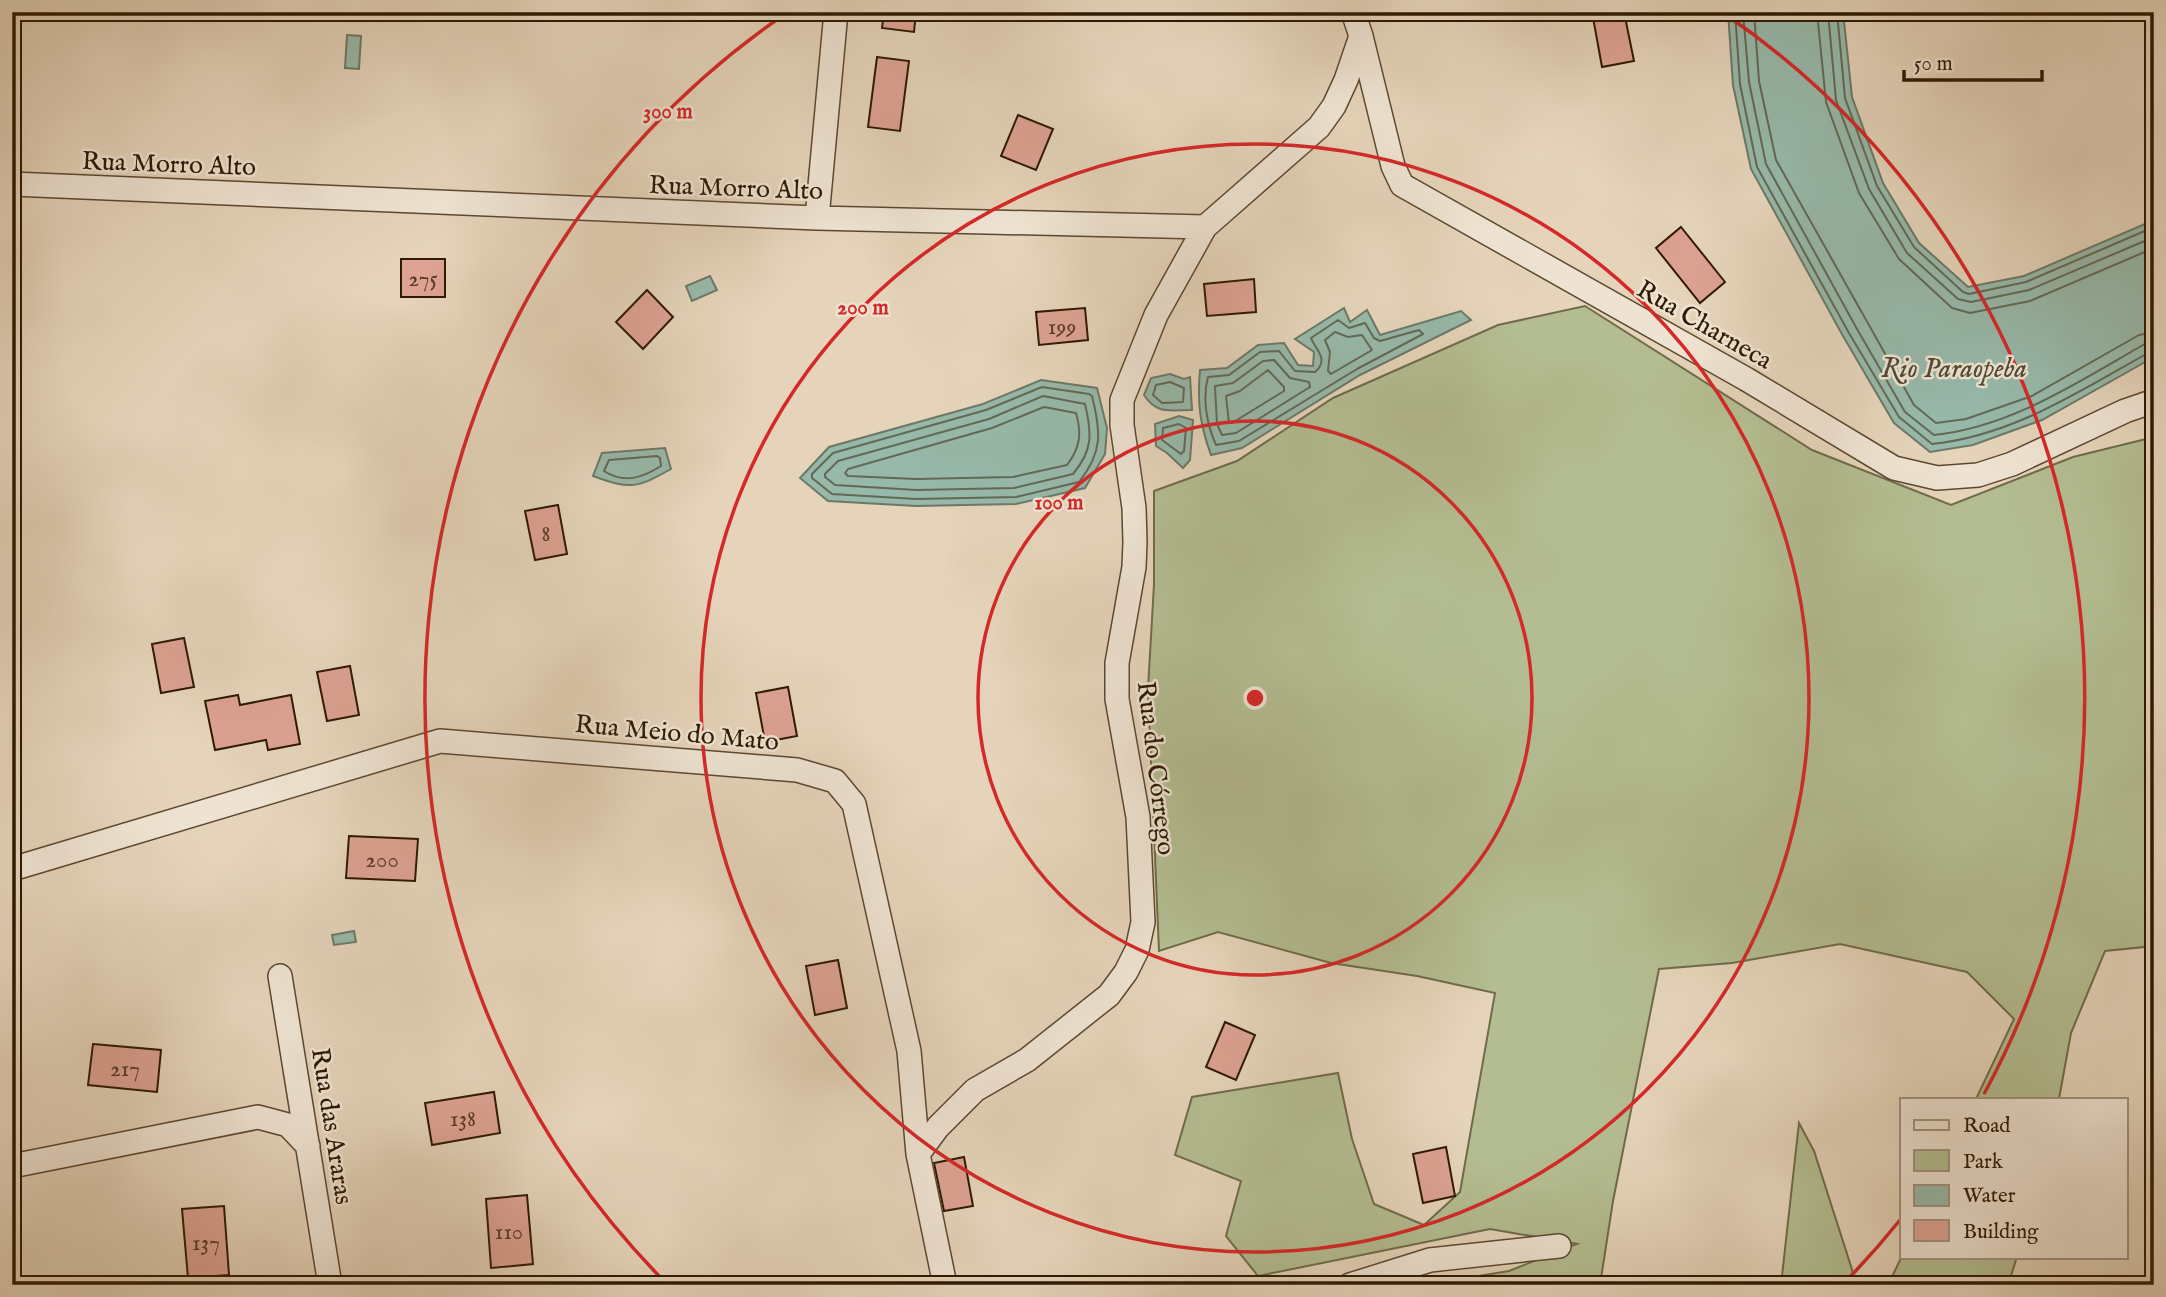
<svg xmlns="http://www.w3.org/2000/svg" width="2166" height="1297" font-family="'IM FELL English',serif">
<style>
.green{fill:#b3bd91;stroke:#706b4a;stroke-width:2}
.water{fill:#97b9aa;stroke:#6d7967;stroke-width:2}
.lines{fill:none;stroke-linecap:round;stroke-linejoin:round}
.shore{stroke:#626956;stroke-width:2}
.building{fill:#dda292;stroke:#2e1902;stroke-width:2}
.minor-casing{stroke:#5c4830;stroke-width:26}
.minor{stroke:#eee3d2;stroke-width:23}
.ring{fill:none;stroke:#d62828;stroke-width:3.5}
.labels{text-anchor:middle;stroke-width:5;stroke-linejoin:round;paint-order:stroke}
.number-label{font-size:23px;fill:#5a3b26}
.street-label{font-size:26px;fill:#2e1902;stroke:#eee3d2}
.water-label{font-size:28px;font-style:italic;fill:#4e4934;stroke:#eee3d2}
.centre{fill:#d62828;stroke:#eee3d2;stroke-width:3.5}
.ring-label{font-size:21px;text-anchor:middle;font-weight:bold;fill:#d62828;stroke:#eee3d2;stroke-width:5;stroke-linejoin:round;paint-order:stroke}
</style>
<rect width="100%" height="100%" fill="#e5d4ba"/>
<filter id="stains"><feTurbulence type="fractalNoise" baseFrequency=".00286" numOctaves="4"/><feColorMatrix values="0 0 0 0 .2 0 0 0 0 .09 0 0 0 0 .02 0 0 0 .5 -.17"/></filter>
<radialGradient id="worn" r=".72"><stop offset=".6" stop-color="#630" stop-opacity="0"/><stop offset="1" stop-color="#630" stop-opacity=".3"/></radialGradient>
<path class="green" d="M1585 306 1812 450 1951 505 2073 457 2154 437V946L2105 951 2071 1033 2059 1099H1976L2014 1019 1967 972 1840 944 1732 963 1659 969 1613 1201 1600 1285H1423L1509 1271 1577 1244 1490 1229 1258 1276 1226 1236 1241 1181 1175 1155 1192 1097 1338 1073 1352 1139 1374 1204 1424 1225 1460 1192 1495 993 1417 976 1331 963 1218 932 1159 951 1148 689 1154 584V491L1237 461 1333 398 1498 325Z
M1799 1123 1814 1151 1857 1285H1781Z
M1902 1256V1257H2017L2008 1285H1888Z"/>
<path class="water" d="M1728 12H1843L1852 97 1883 183 1919 243 1968 287 2024 276 2154 220V357L2042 420 1973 445 1930 452 1894 423 1843 336 1751 169 1733 85Z
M347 35 361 36 359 69 345 68Z
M710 276 717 290 692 301 686 286Z
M1344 308 1350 322 1367 310 1380 335 1461 311 1471 320 1360 375 1242 448 1211 455C1200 425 1197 402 1200 370L1227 368 1258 345 1284 343 1298 365 1313 366 1314 352 1295 339Z
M1170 374 1184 379 1190 377 1192 410C1170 410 1157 415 1144 395L1151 378Z
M1041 380 1097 388 1107 428 1105 454 1085 488 1016 504 916 506 828 501 800 478 829 447 983 404Z
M1179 416 1193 420 1190 460 1183 468 1167 453 1156 446 1155 424Z
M665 448 671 469C637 488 631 490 593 476L602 453Z
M354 931 356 942 334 945 332 935Z"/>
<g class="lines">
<path class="shore" d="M1735 12 1740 84 1757 167 1849 333 1899 417 1932 444C2012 436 2080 391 2148 353L2154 352
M1743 12 1749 82 1766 164 1857 329 1905 412 1934 435C2011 427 2078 382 2143 345L2154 343
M1754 12 1759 81 1776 160 1914 405 1936 423 1966 419 2032 396 2139 335 2154 332
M1817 12 1826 102 1859 193 1899 259 1952 308 1970 313 2030 301 2154 248
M1828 12 1836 100 1869 189 1907 253 1958 299 1971 302 2029 290 2154 237
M1837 12 1845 98 1877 186 1914 247 1963 292 1969 294 2026 282 2154 227
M1338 320 1349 328 1365 323 1374 338 1380 341 1419 330 1423 334 1357 369 1239 441 1216 445C1207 425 1202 399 1208 377L1229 375 1260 352 1279 351 1295 371 1315 372C1330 359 1315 349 1311 338Z
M1335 332 1348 337 1362 335 1372 350 1331 374 1328 371 1330 352 1325 340Z
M1274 360 1290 378 1309 382 1310 387 1236 433 1222 435 1217 424 1215 386 1233 383 1263 361Z
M1268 370 1284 387V391L1232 423H1229L1226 396 1240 391Z
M1170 382 1184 388 1183 402 1162 403 1153 395 1156 385Z
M1042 387 1089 394 1092 396C1101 432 1103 452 1079 482L1016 497 916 499 832 494 812 478V474L833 453 986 410Z
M1043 396 1085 404C1092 434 1093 450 1073 474L1014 488 916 490 835 485 825 477V474L838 461 989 419Z
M1044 407 1076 413C1082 434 1080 448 1067 465L1013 477 916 479 848 476 845 473 848 469 992 428Z
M1179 424 1186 428 1184 451 1181 454 1162 440 1163 428Z
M657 456 660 458 661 466C642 478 624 484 604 471L609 460Z"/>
</g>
<path class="building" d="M884 12H916L914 32 882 28Z
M1592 12H1624L1634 61 1602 67Z
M877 57 909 61 900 131 868 127Z
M1018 115 1053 129 1036 170 1001 156Z
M1681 227 1725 282 1700 303 1656 248Z
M401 259H445V297H401Z
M1254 279 1256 312 1207 316 1204 284Z
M647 290 673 317 643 349 616 322Z
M1085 308 1088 340 1039 345 1036 312Z
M558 505 567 554 535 560 525 511Z
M184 638 194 687 161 693 152 644Z
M350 666 359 715 327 721 317 672Z
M788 687 797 736 765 742 756 693Z
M238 695 240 705 291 695 300 744 268 750 266 740 215 750 205 701Z
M349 836 418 839 415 881 346 878Z
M838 960 847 1008 815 1015 806 966Z
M1225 1022 1255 1035 1236 1080 1206 1067Z
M93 1044 161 1050 157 1092 88 1085Z
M494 1092 500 1133 432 1145 425 1103Z
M1446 1147 1455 1196 1423 1203 1413 1154Z
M964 1157 973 1206 944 1211 934 1163Z
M527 1195 533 1264 491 1268 486 1199Z
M224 1206 229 1275 188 1278 182 1209Z"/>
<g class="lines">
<g class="minor-casing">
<path id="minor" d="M1353 12 1361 36 1393 166 1402 185 1746 379 1894 468 1937 478 1978 475 2012 464 2125 411 2154 401
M12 184 817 218 1205 227 1319 127 1334 106 1346 80 1361 36
M817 218 836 12
M12 869 440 741 797 770 835 781 854 804 909 1051 918 1154 945 1285
M280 976 330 1285
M918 1154 938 1127 975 1090 1027 1060 1109 995 1126 972 1137 950 1143 922 1138 817 1117 699V663L1134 567 1135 542 1134 508 1122 425V400L1156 315 1205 227
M12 1166 258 1117 288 1125 308 1146
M1350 1285 1430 1260 1559 1246"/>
</g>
<use href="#minor" class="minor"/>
</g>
<g class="ring">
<circle cx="1255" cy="698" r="277"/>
<circle cx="1255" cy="698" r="554"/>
<path d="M1900 1220A830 830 0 0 1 1847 1280M663 1280A830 830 0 0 1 785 14M1725 14A830 830 0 0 1 1984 1094"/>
</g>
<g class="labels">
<g class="number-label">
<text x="423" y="286">275</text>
<text x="1062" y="334">199</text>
<text x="546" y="541">8</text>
<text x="382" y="867">200</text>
<text x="125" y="1076">217</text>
<text x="463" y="1126">138</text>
<text x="509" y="1239">110</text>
<text x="206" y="1250">137</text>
</g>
<g class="street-label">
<text transform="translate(169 163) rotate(2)" y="9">Rua Morro Alto</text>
<text transform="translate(736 187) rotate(2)" y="9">Rua Morro Alto</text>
<text transform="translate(1705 324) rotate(30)" y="9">Rua Charneca</text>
<text transform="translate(677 732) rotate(5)" y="9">Rua Meio do Mato</text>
<text transform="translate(1157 768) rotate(83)" y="9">Rua do Córrego</text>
<text transform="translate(333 1126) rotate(81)" y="9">Rua das Araras</text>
</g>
<g class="water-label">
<text x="1954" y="377">Rio Paraopeba</text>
</g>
</g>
<circle cx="1255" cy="698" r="10" class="centre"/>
<g class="ring-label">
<text x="668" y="118">300 m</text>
<text x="863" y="314">200 m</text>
<text x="1059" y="509">100 m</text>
</g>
<rect width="2166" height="1297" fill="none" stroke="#e5d4ba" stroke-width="42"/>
<rect x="14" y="14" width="2138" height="1269" fill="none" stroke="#2e1902" stroke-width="3.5"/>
<rect x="21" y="21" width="2124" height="1255" fill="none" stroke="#2e1902" stroke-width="2"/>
<rect x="1900" y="1098" width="228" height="161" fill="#eee3d2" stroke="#a1927f" stroke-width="2"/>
<rect x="1914" y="1120" width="35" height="10" fill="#eee3d2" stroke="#a1927f" stroke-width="2"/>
<text x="1963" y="1132" font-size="21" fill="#2e1902">Road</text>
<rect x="1914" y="1150" width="35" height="21" fill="#b3bd91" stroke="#a1927f" stroke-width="2"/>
<text x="1963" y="1168" font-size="21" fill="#2e1902">Park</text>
<rect x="1914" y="1185" width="35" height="21" fill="#97b9aa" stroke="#a1927f" stroke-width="2"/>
<text x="1963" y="1202" font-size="21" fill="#2e1902">Water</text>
<rect x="1914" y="1220" width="35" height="21" fill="#dda292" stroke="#a1927f" stroke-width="2"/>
<text x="1963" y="1238" font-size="21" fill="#2e1902">Building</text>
<path d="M1904 70v10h138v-10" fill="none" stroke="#2e1902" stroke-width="3.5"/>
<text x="1914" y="70" font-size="21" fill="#2e1902" stroke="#eee3d2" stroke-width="5" paint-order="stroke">50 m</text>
<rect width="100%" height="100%" filter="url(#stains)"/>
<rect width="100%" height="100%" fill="url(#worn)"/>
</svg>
